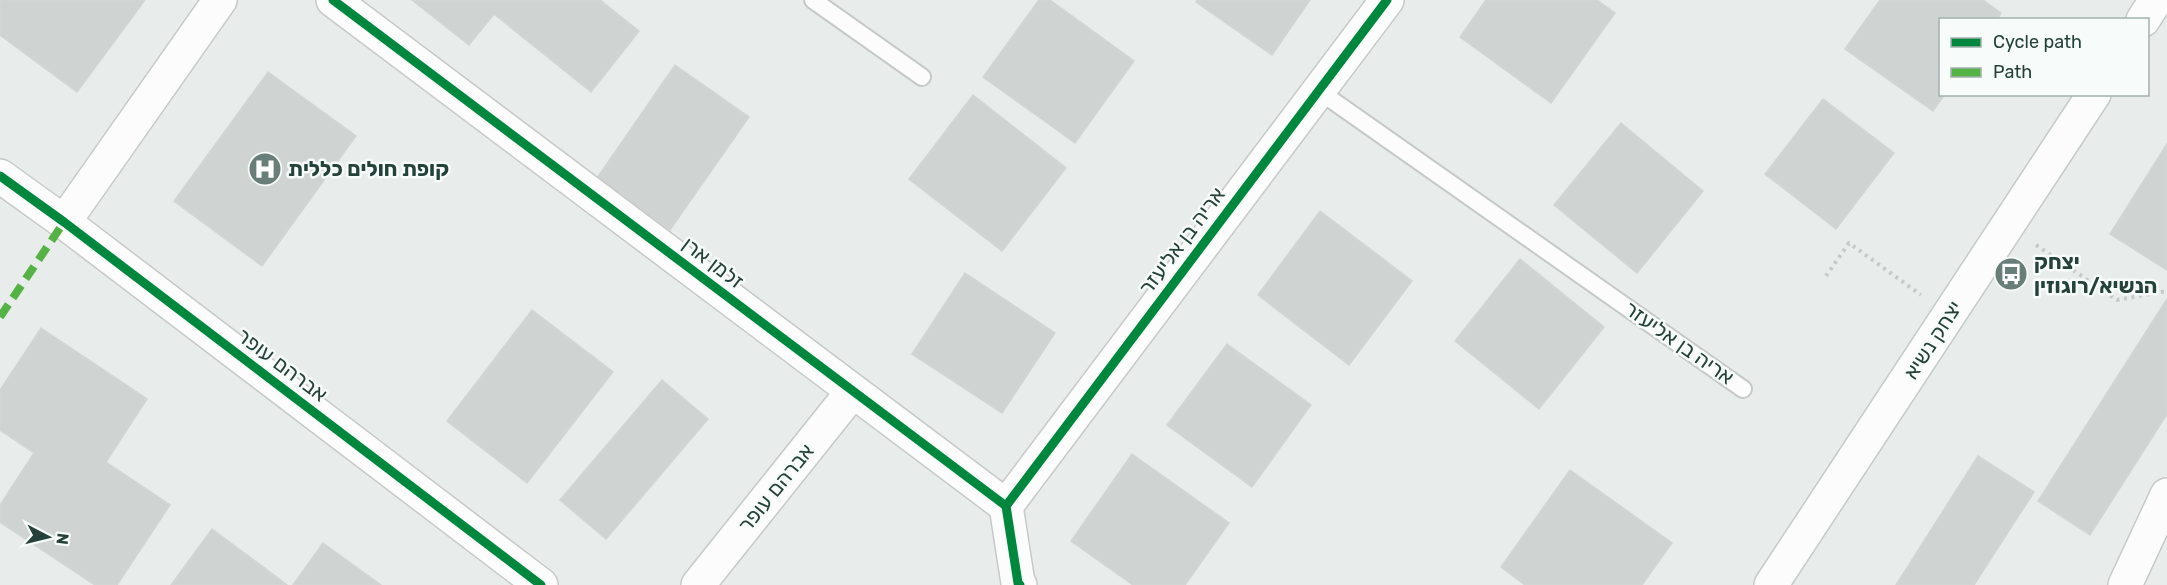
<svg xmlns="http://www.w3.org/2000/svg" width="2167" height="585" font-family="Rubik,Heebo,sans-serif">
<style>
.building{fill:#cfd4d2;stroke:#d1d6d4;stroke-width:1.5}
.lines{fill:none;stroke-linecap:round;stroke-linejoin:round}
.lane-casing{stroke:#c5cac8;stroke-width:20}
.street-casing{stroke:#c5cac8;stroke-width:36}
.secondary-casing{stroke:#c3cbc8;stroke-width:36}
.path{stroke:#c3ccca;stroke-width:4;stroke-dasharray:3 4.5;stroke-linecap:butt}
.lane{stroke:#fcfcfc;stroke-width:16}
.street{stroke:#fcfcfc;stroke-width:33}
.secondary{stroke:#fcfcfc;stroke-width:33}
.quiet{stroke:#55b346;stroke-width:8;stroke-dasharray:15 8;stroke-linecap:butt}
.cycleway-casing{stroke:#f7fbf9;stroke-width:13}
.cycleway{stroke:#00873e;stroke-width:9}
.labels{text-anchor:middle;stroke-width:5;stroke-linejoin:round;paint-order:stroke}
.poi-label{font-size:21px;font-weight:bold;fill:#24423a;stroke:#f7fbf9;text-anchor:start}
.street-label{font-size:21px;fill:#24423a;stroke:#f7fbf9}
</style>
<rect width="100%" height="100%" fill="#e8edeb"/>
<path class="building" d="M0 0H145L77 92 0 35Z
M412 0H600L639 31 591 92 494 14 469 45Z
M1039 0H1050L1134 61 1075 143 983 77Z
M1197 0H1310L1272 55 1196 2Z
M1486 0H1597L1615 13 1551 103 1460 37Z
M1880 0H1983L2001 13 1997 20H1940V94H1945L1933 111 1845 49Z
M675 65 749 117 670 230 597 178Z
M268 72 356 136 262 266 174 201Z
M973 95 1066 168 1002 251 909 179Z
M1823 99 1894 153 1836 229 1765 174Z
M1621 123 1703 191 1637 273 1554 205Z
M2167 144V270L2110 234Z
M1320 211 1412 281 1349 365 1258 295Z
M1520 259 1604 327 1539 409 1455 341Z
M965 273 1055 333 1002 413 912 354Z
M2167 299V414L2090 535 2038 501Z
M532 310 613 372 527 483 447 421Z
M41 328 147 399 106 462 170 505 117 585H95L0 522V505L34 453 0 430V390Z
M1227 344 1311 405 1252 487 1167 425Z
M662 380 708 419 606 539 560 500Z
M1132 454 1229 523 1185 585H1133L1071 541Z
M1978 456 2034 492 1974 585H1896Z
M1570 470 1672 543 1642 585H1525L1501 567Z
M212 529 262 566 287 585H171Z
M323 543 381 585H293Z"/>
<g class="lines">
<g class="lane-casing">
<path id="lane" d="M813 0 922 77
M1319 91 1743 389"/>
</g>
<g class="street-casing">
<path id="street" d="M333 0 1006 506 1018 583 1020 585
M0 176 64 222 541 585
M64 222 220 0
M1006 506 1387 0
M698 585 853 391
M2125 585 2167 495"/>
</g>
<g class="secondary-casing">
<path id="secondary" d="M2143 20 2156 0
M1771 585 2094 94"/>
</g>
<path class="path" d="M2036 245 2117 300 2167 291
M1826 276 1849 243 1921 295"/>
<use href="#lane" class="lane"/>
<use href="#street" class="street"/>
<use href="#secondary" class="secondary"/>
<path class="quiet" d="M0 317 64 222"/>
<g class="cycleway-casing">
<path id="cycleway" d="M333 0 1006 506 1018 583 1020 585
M0 176 64 222 541 585
M1006 506 1387 0"/>
</g>
<use href="#cycleway" class="cycleway"/>
</g>
<defs>
<g id="hospital-disc" transform="scale(1.725)"><circle r="9.5" fill="#697e78" stroke="#f7fbf9"/><path d="M-5-5h3v3.5h4V-5h3V5h-3V1.5h-4V5h-3Z" fill="#fff"/></g>
<g id="bus-disc" transform="scale(1.725)"><circle r="9.5" fill="#697e78" stroke="#f7fbf9"/><path d="M-5-6H5V4H4V6H2V4H-2V6H-4V4H-5ZM-3.5-4V0h7V-4ZM-3.5 1.2v1.5H-2V1.2ZM2 1.2v1.5H3.5V1.2Z" fill="#fff"/></g>
</defs>
<g fill-rule="evenodd">
<use href="#hospital-disc" x="265" y="169"/>
<use href="#bus-disc" x="2011" y="274"/>
</g>
<g class="labels">
<g class="poi-label">
<text x="288" y="176">קופת חולים כללית</text>
<text x="2034" y="269">יצחק<tspan x="2034" dy="24">הנשיא/רוגוזין</tspan></text>
</g>
<g class="street-label">
<text transform="translate(1182 241) rotate(-53)" y="7">אריה בן אליעזר</text>
<text transform="translate(713 263) rotate(37)" y="7">זלמן ארן</text>
<text transform="translate(1933 340) rotate(-57)" y="7">יצחק נשיא</text>
<text transform="translate(1679 343) rotate(35)" y="7">אריה בן אליעזר</text>
<text transform="translate(282 365) rotate(37)" y="7">אברהם עופר</text>
<text transform="translate(776 488) rotate(-51)" y="7">אברהם עופר</text>
</g>
</g>
<rect x="1939" y="18" width="210" height="78" fill="#f7fbf9" stroke="#a3b1ad" stroke-width="1.5"/>
<rect x="1951" y="38" width="30" height="9" fill="#00873e" stroke="#a3b1ad" stroke-width="1.5"/>
<text x="1993" y="48" font-size="18" fill="#24423a">Cycle path</text>
<rect x="1951" y="68" width="30" height="9" fill="#55b346" stroke="#a3b1ad" stroke-width="1.5"/>
<text x="1993" y="78" font-size="18" fill="#24423a">Path</text>
<g transform="translate(48 537) rotate(97)" stroke="#f7fbf9" stroke-width="4.5" paint-order="stroke">
<path d="M0-4.5L10 22L0 15L-10 22Z" fill="#24423a"/>
<text y="-9" font-size="16" font-weight="bold" text-anchor="middle" fill="#24423a">N</text>
</g>
</svg>
